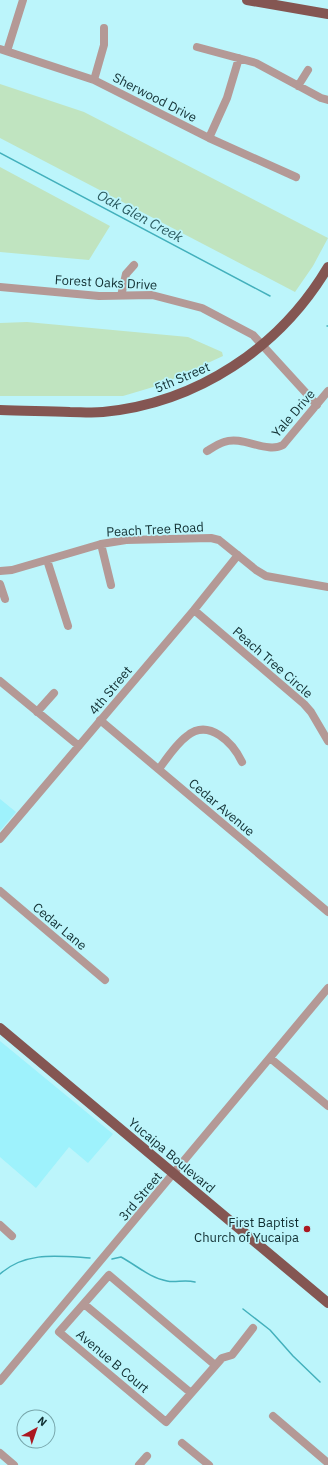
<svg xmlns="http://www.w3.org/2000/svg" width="328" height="1465" font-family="'IBM Plex Sans',sans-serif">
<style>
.built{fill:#9ef2fc}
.green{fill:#c0e4c0}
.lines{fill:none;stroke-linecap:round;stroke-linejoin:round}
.stream{stroke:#43b0bc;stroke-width:1.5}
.minor{stroke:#b49996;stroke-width:8}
.major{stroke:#845652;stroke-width:10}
.poi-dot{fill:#ab1821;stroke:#bcf5fb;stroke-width:1.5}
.labels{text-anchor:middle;stroke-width:3.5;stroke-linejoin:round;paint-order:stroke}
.street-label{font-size:13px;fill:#112f32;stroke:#bcf5fb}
.poi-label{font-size:13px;fill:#112f32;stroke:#bcf5fb;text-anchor:end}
.water-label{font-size:14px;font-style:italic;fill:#2c5b60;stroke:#bcf5fb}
</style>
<rect width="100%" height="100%" fill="#bcf5fb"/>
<path class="built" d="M0 799 16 812 0 831Z
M0 1041 113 1134 88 1163 69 1147 36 1188 0 1157Z"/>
<path class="green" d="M0 84 84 112 328 238 313 266 295 292 0 138Z
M0 167 110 226 89 260 0 252Z
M27 322 188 337 222 352 223 356 160 385 123 396H0V323Z"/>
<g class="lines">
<path class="stream" d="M0 153 270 296
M327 326H328
M112 1259 121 1257C136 1265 150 1278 167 1281 176 1283 184 1279 195 1282
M0 1274C26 1251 58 1256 90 1258
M243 1309 270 1330 293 1356 320 1382"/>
<path class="minor" d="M197 47 256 63 321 98 328 100
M0 49 94 80 209 138 296 177
M7 51 23 0
M94 80 104 45V28
M298 86 308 70
M209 138 227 98 239 58
M0 287 99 296 152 295 202 308 253 335 317 405
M121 296 126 274 134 265
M207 451C212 448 218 444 224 442 243 435 266 454 283 445L328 391
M101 544 111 585
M47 560 68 626
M0 571 12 570 101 544 126 540 211 538 219 540 256 570 266 576 328 587
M0 584 5 599
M194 610 304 704 311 712 328 741
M0 681 79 746
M37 712 54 693
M100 720 328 912
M159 769C167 758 176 744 187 736 209 718 233 743 242 762
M0 839 194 610 238 555
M0 891 105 980
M270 1058 328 1106
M0 1225 12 1236
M84 1304 191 1393
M215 1365 109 1275 59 1332 166 1422 222 1358 232 1355 253 1328
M0 1381 328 988
M273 1416 328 1463
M182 1443 209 1465
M0 1453 14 1465
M139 1465 147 1456"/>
<path class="major" d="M247 0 328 14
M0 410C23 411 46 411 70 412 80 412 92 413 103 412 197 403 280 348 328 267
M0 1028 328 1303"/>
</g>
<circle class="poi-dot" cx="307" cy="1229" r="4"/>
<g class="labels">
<g class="street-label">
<text transform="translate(155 97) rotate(27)" y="5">Sherwood Drive</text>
<text transform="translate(106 282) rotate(3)" y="5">Forest Oaks Drive</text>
<text transform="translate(182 377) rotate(-23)" y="5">5th Street</text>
<text transform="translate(293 413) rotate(-49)" y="5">Yale Drive</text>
<text transform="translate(155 529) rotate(-3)" y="5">Peach Tree Road</text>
<text transform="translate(273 662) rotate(41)" y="5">Peach Tree Circle</text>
<text transform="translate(110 690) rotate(-50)" y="5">4th Street</text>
<text transform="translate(222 807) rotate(40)" y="5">Cedar Avenue</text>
<text transform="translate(60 926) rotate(40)" y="5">Cedar Lane</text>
<text transform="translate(172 1155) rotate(40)" y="5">Yucaipa Boulevard</text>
<text transform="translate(140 1196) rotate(-50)" y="5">3rd Street</text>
<text transform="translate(113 1361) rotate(40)" y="5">Avenue B Court</text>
</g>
<g class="poi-label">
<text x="299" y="1227">First Baptist<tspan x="299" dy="15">Church of Yucaipa</tspan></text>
</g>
<g class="water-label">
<text transform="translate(140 216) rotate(28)" y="5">Oak Glen Creek</text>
</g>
</g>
<g transform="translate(36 1429) rotate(40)"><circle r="19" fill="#bcf5fb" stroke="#78a6ab"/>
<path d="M0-3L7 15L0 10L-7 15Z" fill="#ab1821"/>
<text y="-6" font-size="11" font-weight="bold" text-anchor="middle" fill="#112f32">N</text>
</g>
</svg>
